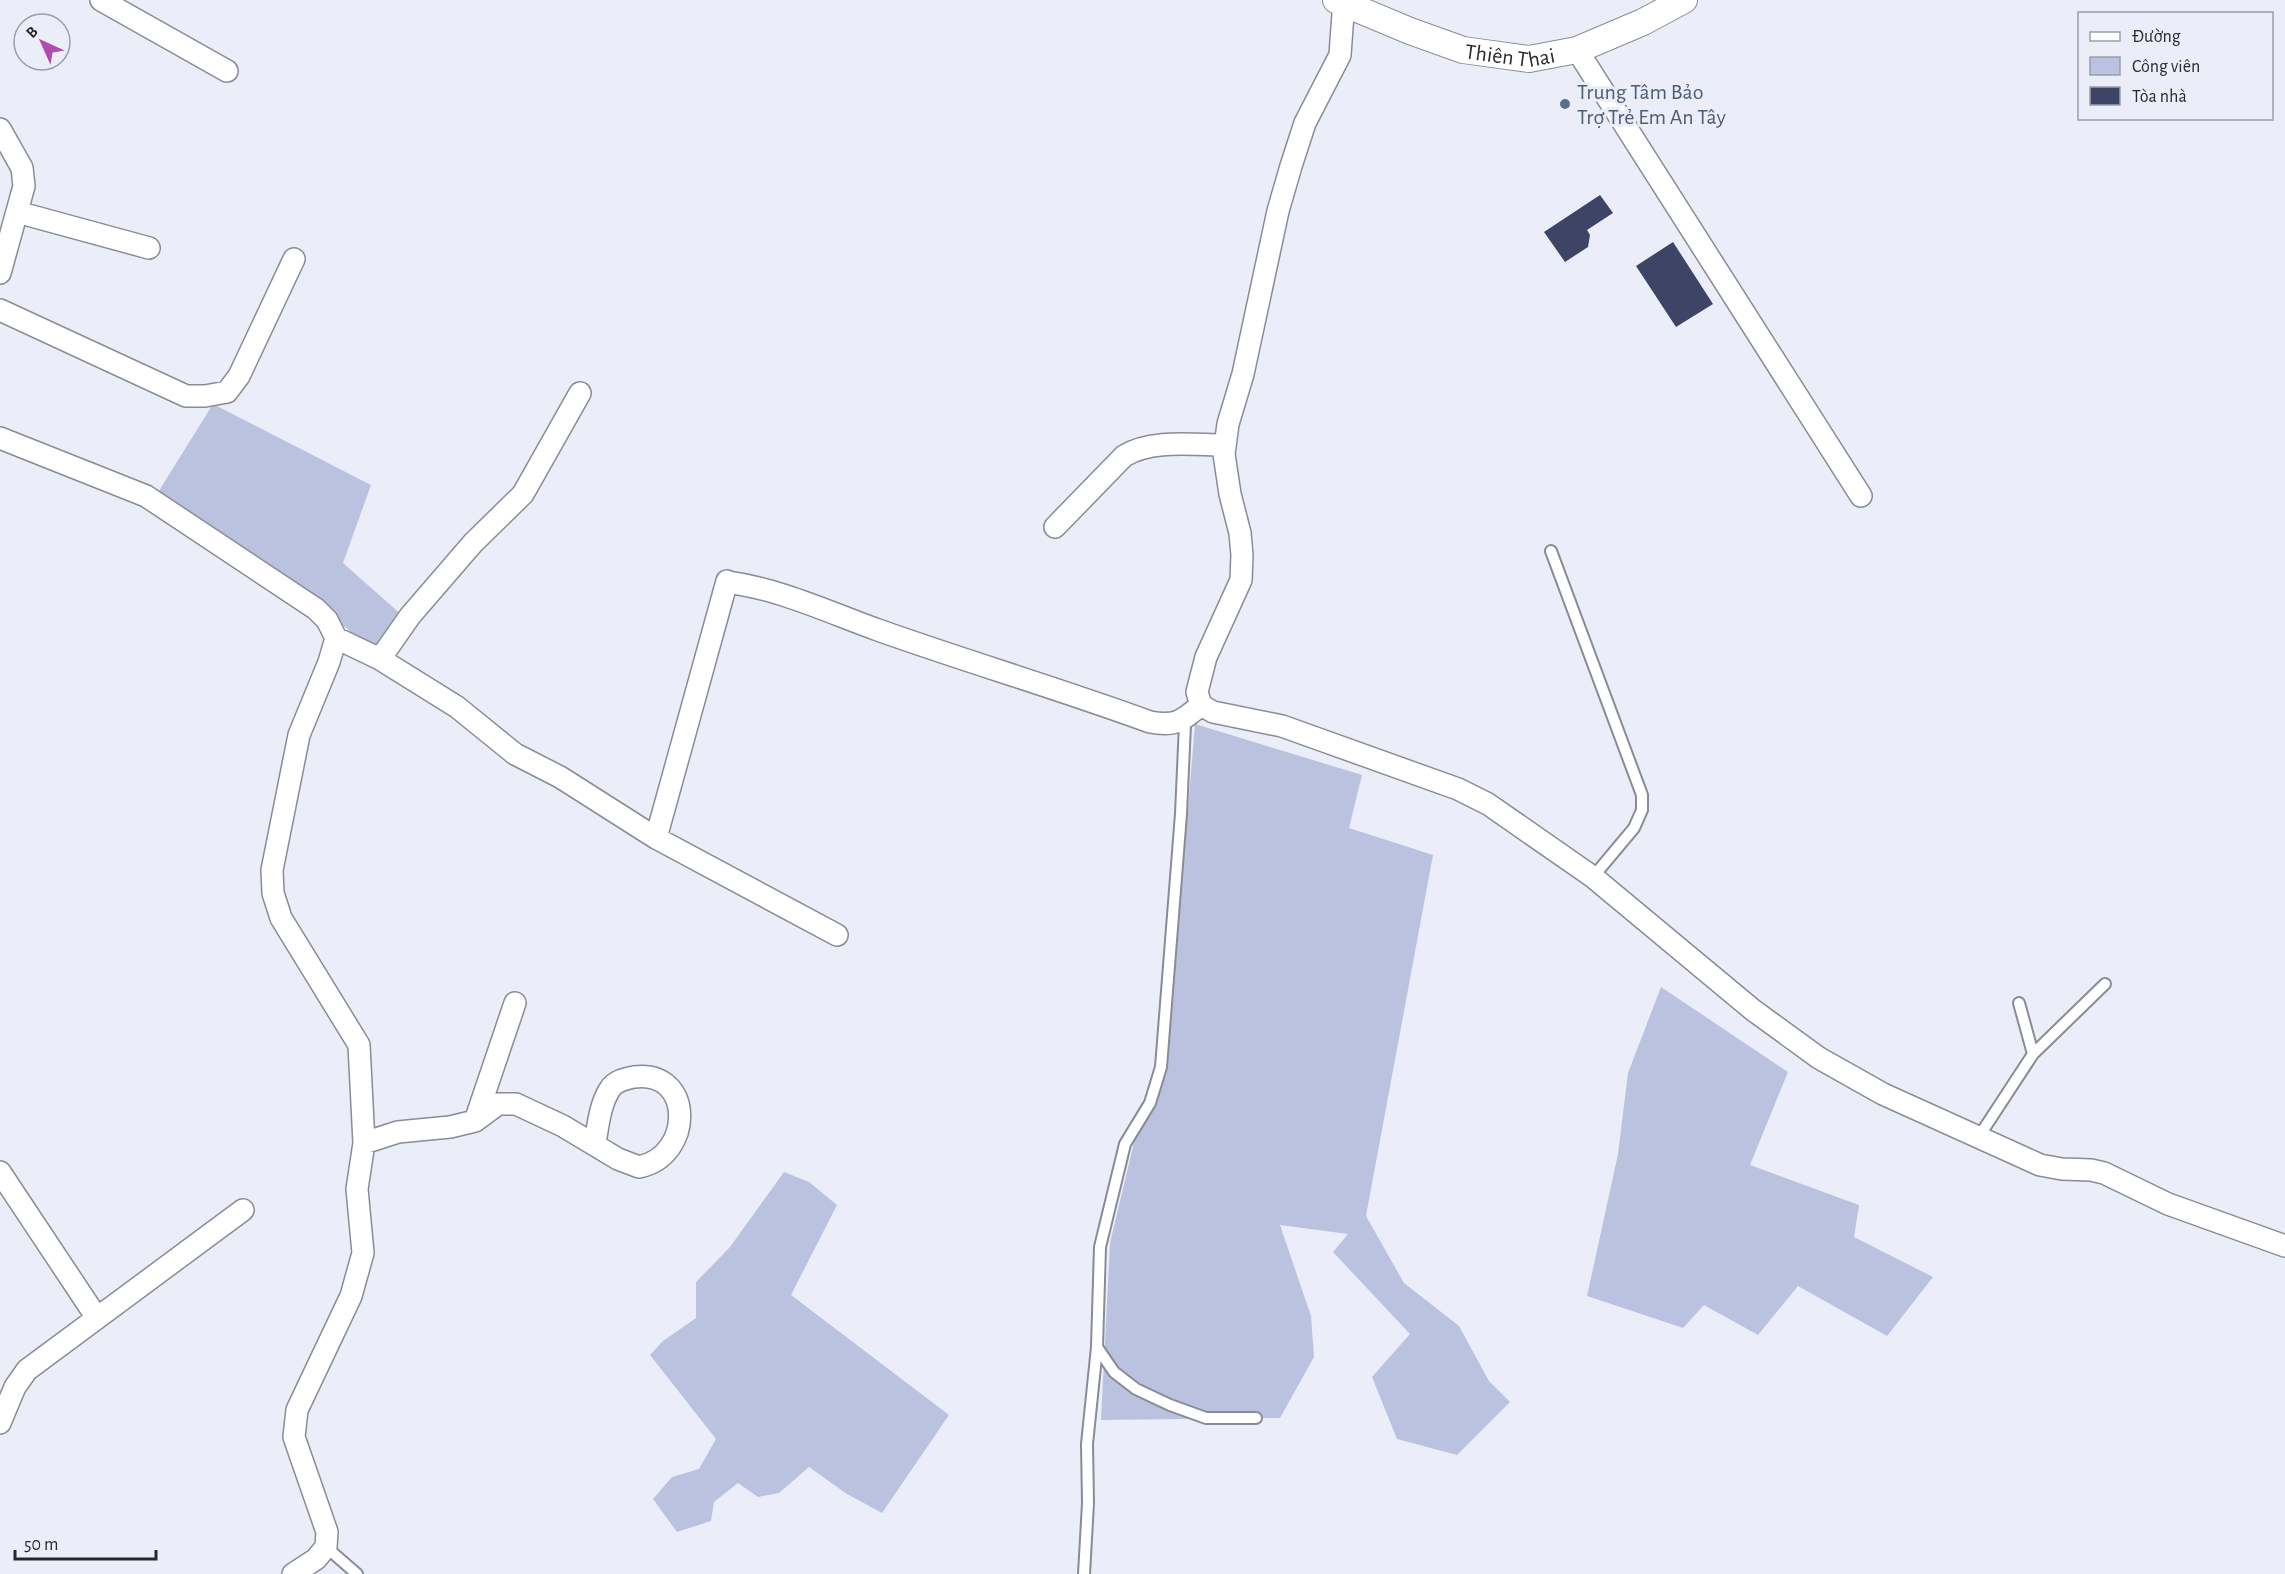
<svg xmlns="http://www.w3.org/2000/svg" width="2285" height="1574" font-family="'Alegreya Sans',sans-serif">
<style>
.green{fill:#bbc2e0}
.building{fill:#3d4466}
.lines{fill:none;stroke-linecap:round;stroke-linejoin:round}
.service-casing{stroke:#898c96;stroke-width:14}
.minor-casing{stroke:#898c96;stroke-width:24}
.tertiary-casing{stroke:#898c96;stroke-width:28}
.service{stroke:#fff;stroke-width:10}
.minor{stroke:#fff;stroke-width:21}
.tertiary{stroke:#fff;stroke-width:26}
.service-dot{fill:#5c6f8a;stroke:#ebeef9;stroke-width:2}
.labels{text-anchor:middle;stroke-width:6;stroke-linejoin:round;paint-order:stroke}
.street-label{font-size:22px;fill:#28292d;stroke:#ebeef9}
.service-label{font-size:22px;fill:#4e5e75;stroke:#ebeef9;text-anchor:start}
</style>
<rect width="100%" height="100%" fill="#ebeef9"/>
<path class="green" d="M213 404 371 485 343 563 404 617 376 667 345 653 349 630 157 494Z
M1195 724 1362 775 1349 828 1433 855 1366 1216 1404 1283 1459 1326 1489 1381 1510 1402 1457 1455 1397 1439 1372 1377 1410 1334 1333 1252 1348 1234 1280 1225 1311 1316 1314 1357 1280 1418 1101 1420 1110 1243 1136 1134 1167 1064Z
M1661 987 1788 1072 1750 1165 1859 1205 1854 1237 1933 1277 1887 1336 1798 1286 1758 1335 1704 1305 1683 1328 1587 1296 1618 1154 1628 1073Z
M784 1172 809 1182 837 1205 791 1295 949 1415 882 1513 847 1494 809 1467 779 1493 758 1497 738 1483 714 1502 711 1521 677 1532 653 1499 672 1477 699 1469 716 1439 650 1355 663 1341 696 1318V1282L730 1247Z"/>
<path class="building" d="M1600 195 1613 213 1587 230 1590 235 1588 247 1565 262 1544 232Z
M1673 242 1713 304 1676 327 1636 266Z"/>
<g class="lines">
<g class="service-casing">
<path id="service" d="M1551 551 1642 795V810L1634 828 1593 877
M2019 1003 2033 1054
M1978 1138 2033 1054 2105 984
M1097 1347 1114 1372 1136 1389 1170 1405 1206 1418H1256
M326 1547 357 1574
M1084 1574 1088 1503 1087 1444 1097 1347 1100 1247 1125 1144 1150 1103 1161 1067 1181 814 1185 724 1188 718"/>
</g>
<g class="minor-casing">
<path id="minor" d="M101 0 227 71
M1344 0 1340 55 1305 123 1291 166 1278 211 1243 374 1228 424 1224 454 1230 494 1240 533 1242 555 1241 580 1206 657 1197 692 1201 705 1213 712 1282 726 1458 789 1488 804 1593 877 1753 1010 1819 1058 1883 1094 2040 1165 2062 1169 2091 1170 2104 1173 2168 1204 2285 1246
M1577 50 1861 496
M0 129 22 168 24 186 0 273
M17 212 149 248
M0 310 186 396H205L227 392 239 376 294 259
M0 438 146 496 316 609 327 620 336 638 329 662 299 735 272 870 273 893 281 918 359 1045 364 1143 357 1189 363 1253 351 1296 297 1410 294 1437 327 1532 326 1547 316 1559 293 1574
M1055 527 1124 456C1152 439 1193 445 1225 445
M727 582C780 589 828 612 878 630 968 662 1060 689 1150 722 1175 727 1182 721 1201 705
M336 638 380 659 457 707 515 754 560 777 656 838 837 935
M380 659 410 616 473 543 523 494 580 393
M656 838 727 581
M475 1121 498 1104H516L563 1126 618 1159 639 1167C694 1156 694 1069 634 1077 624 1079 615 1081 610 1089 600 1104 598 1126 595 1143
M364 1143 398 1132 450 1127 475 1121 515 1003
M0 1172 97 1318
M0 1423 15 1387 27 1370 243 1210"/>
</g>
<g class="tertiary-casing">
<g id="tertiary">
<path id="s1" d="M1336 0 1410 31 1463 50 1529 59 1577 50 1643 22 1684 0"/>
</g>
</g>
<use href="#service" class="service"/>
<use href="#minor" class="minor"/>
<use href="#tertiary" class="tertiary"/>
</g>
<circle class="service-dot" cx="1565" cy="104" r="6"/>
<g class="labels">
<g class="street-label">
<text dy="8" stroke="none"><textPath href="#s1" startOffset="184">Thiên Thai</textPath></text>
</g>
<g class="service-label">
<text x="1577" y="99">Trung Tâm Bảo<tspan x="1577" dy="25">Trợ Trẻ Em An Tây</tspan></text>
</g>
</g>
<rect x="2078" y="12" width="195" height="108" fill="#ebeef9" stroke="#9d9fa7" stroke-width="1.5"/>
<rect x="2090" y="32" width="30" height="9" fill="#ffffff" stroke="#9d9fa7" stroke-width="1.5"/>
<text x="2132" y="42" font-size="18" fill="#28292d">Đường</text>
<rect x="2090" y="57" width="30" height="18" fill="#bbc2e0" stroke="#9d9fa7" stroke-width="1.5"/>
<text x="2132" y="72" font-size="18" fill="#28292d">Công viên</text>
<rect x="2090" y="87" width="30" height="18" fill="#3d4466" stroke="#9d9fa7" stroke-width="1.5"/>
<text x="2132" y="102" font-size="18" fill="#28292d">Tòa nhà</text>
<g transform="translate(42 42) rotate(315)"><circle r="28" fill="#ebeef9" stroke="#9d9fa7" stroke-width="1.5"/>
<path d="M0-4.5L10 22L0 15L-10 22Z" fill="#b14bae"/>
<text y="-9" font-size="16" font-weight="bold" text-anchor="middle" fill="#28292d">B</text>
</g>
<path d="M15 1550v9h141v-9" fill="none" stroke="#28292d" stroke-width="3"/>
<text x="24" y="1550" font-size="18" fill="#28292d" stroke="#ebeef9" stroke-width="4.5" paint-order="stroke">50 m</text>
</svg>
